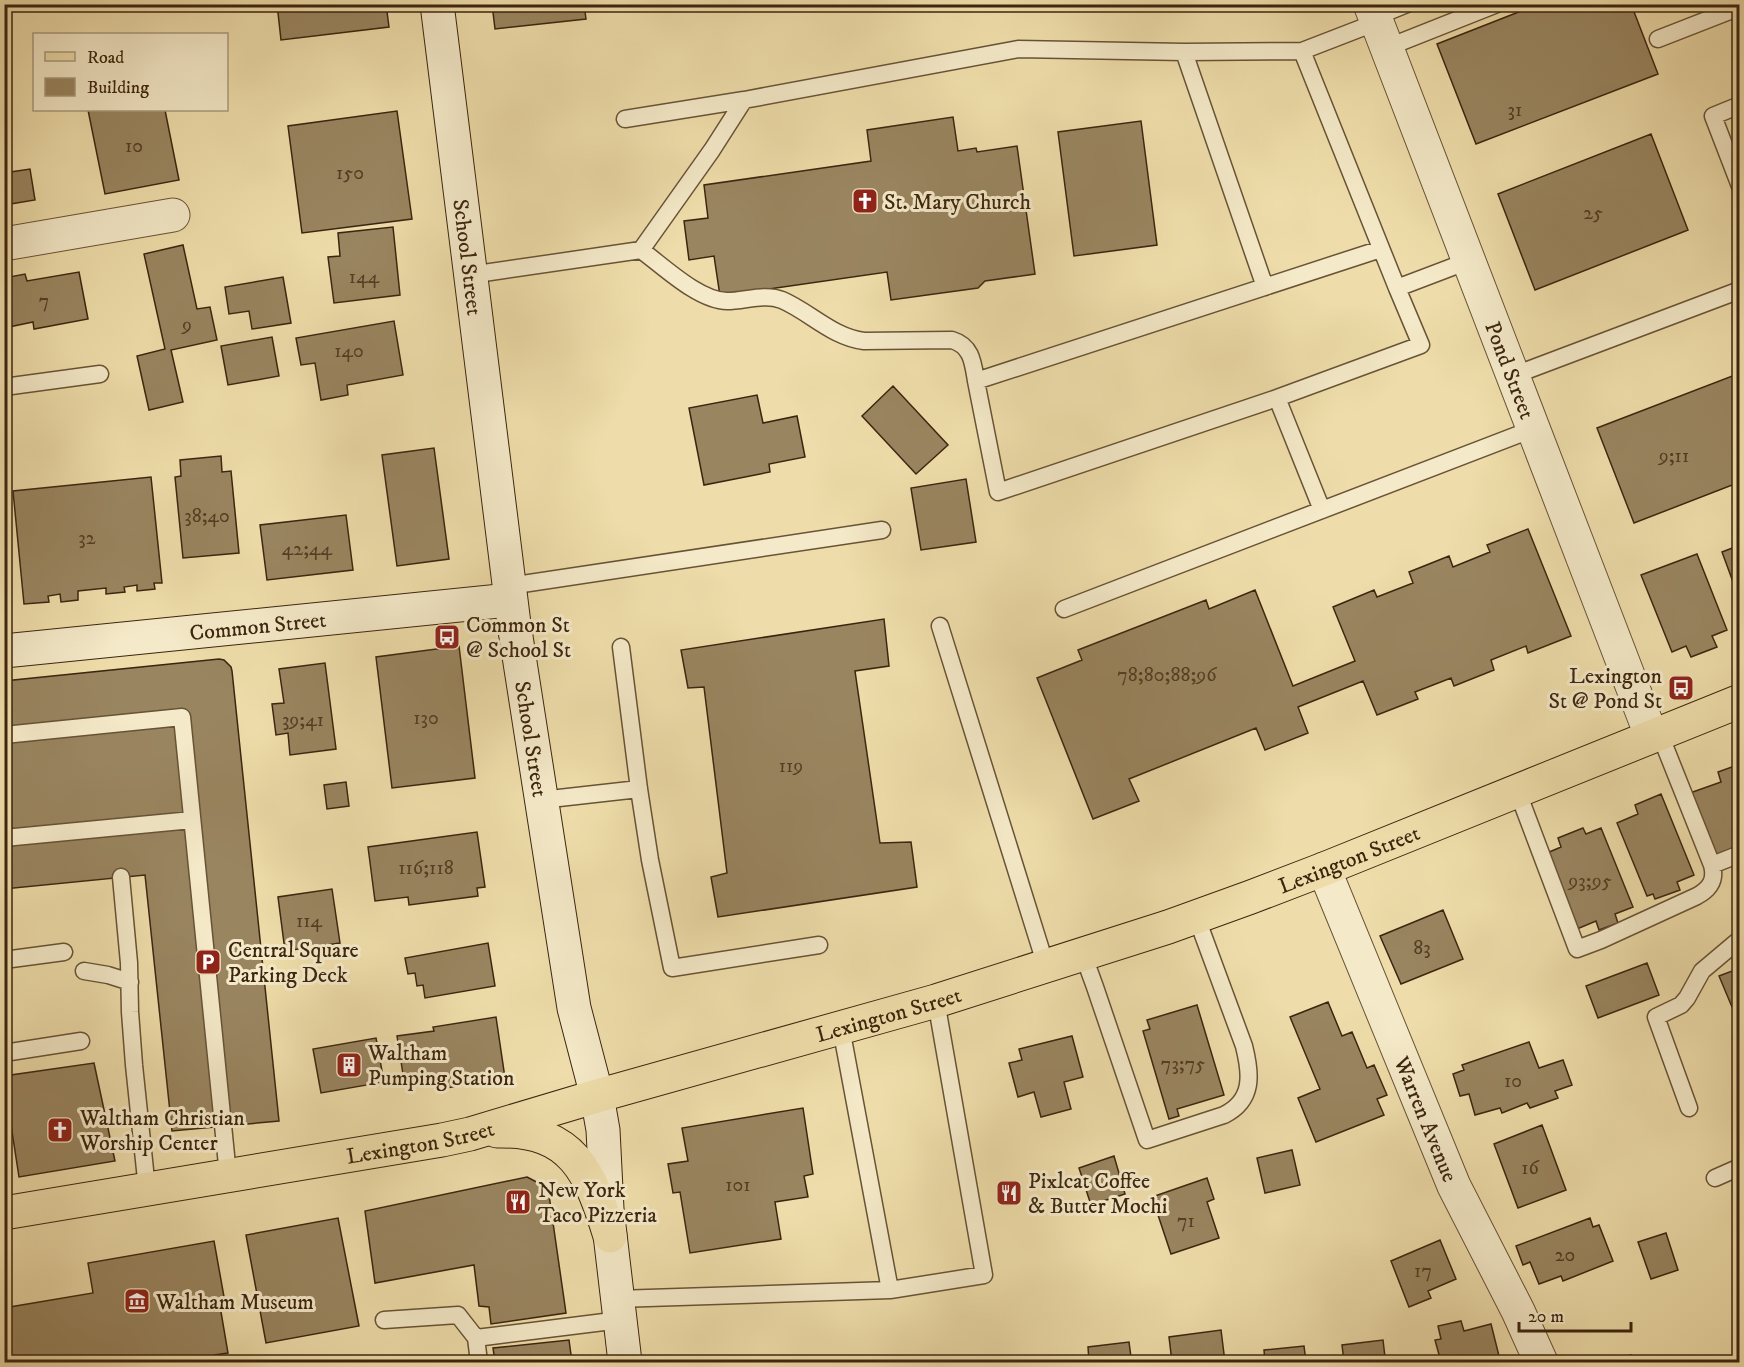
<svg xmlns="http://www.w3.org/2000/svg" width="1744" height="1367" font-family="'IM FELL DW Pica',serif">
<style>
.building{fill:#998560;stroke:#3c250f;stroke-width:1.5}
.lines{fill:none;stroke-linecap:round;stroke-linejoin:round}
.lane-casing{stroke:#685336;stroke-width:19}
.street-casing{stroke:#685336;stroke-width:35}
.secondary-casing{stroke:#3c250f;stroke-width:35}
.primary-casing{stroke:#3c250f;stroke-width:35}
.lane{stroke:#f4e9c8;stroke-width:16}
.street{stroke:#f4e9c8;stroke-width:33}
.secondary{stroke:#f4e9c8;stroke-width:33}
.primary{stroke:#eda;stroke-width:33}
.labels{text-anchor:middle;stroke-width:6;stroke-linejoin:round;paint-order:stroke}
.number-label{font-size:20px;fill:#533d23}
.poi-label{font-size:22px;fill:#3c250f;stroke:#f4e9c8;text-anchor:start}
.street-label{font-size:22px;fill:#3c250f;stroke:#f4e9c8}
</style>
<rect width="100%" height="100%" fill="#eda"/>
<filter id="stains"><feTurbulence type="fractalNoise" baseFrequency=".00333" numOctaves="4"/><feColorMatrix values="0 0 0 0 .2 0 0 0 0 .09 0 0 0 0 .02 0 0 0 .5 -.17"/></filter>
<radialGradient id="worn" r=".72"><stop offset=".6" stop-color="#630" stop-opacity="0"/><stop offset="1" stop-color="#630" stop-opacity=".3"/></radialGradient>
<path class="building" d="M41 4H80L42 8Z
M277 4H386L389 27 281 40Z
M492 4H584L586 19 495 29Z
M1539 4H1631L1658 74 1476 144 1437 44Z
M88 110H165L179 180 105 194Z
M397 111 412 219 302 233 288 126Z
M953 117 958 151 976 148 977 152 1017 146 1035 274 985 281 978 288 891 300 887 272 720 296 714 256 689 260 684 221 708 218 704 185 871 161 867 130Z
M1141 121 1157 245 1074 256 1058 132Z
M1651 134 1688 230 1535 290 1498 194Z
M30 169 35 200 4 205V173Z
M393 227 400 295 334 303 328 257 340 256 338 233Z
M183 245 197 309 210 307 217 340 171 350 183 402 149 410 137 356 165 349 144 254Z
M79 272 88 319 34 329 33 322 4 328V278L25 274 27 281Z
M283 277 291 323 252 329 249 311 229 314 225 287Z
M394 321 403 375 347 385 348 395 321 400 315 363 301 365 296 338Z
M272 337 279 376 228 385 221 346Z
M1740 373V482L1634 523 1597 428Z
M893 386 948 445 916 474 862 416Z
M757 395 763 423 797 416 805 457 769 464 770 472 704 485 689 408Z
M434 448 449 559 397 566 382 455Z
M221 456 222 472 231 471 239 553 183 558 175 477 181 476 180 460Z
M151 477 162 583H154L155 589 137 591V585L124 587 125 592 106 594V588L78 591V600L61 602 60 594 48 596 49 602 24 604 13 491Z
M966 479 976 542 921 550 911 488Z
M346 515 353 570 267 580 260 525Z
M1528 529 1571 636 1528 653 1526 646 1491 660 1494 670 1454 686 1451 678 1415 692 1418 699 1377 715 1363 681 1298 707 1308 733 1265 750 1256 728 1129 779 1139 801 1093 819 1037 678 1082 660 1078 650 1206 600 1209 609 1255 590 1293 686 1355 661 1333 607 1374 590 1377 597 1413 583 1409 572 1449 556 1453 567 1490 552 1487 545Z
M1740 538V601L1722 552 1735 547 1733 540Z
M1697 554 1727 630 1712 636 1717 647 1691 657 1686 646 1672 652 1641 575Z
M884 619 889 666 855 671 880 843 911 842 917 887 718 917 711 877 727 873 704 687 688 688 681 650Z
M459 646 475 778 392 788 376 657Z
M219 659 224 660 231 667 232 671 279 1121 172 1131 145 875 4 889V681Z
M325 663 336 749 290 755 288 733 276 735 272 704 284 703 279 669Z
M1740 764V834L1734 836 1739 848 1715 857 1690 793 1721 782 1718 772Z
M346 782 349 806 327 809 324 785Z
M1661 794 1694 875 1677 882 1680 890 1655 899 1653 894 1647 896 1617 823 1638 814 1635 805Z
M1583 828 1586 834 1601 828 1633 907 1615 914 1618 923 1599 930 1596 921 1577 929 1547 853 1561 847 1558 838Z
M477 832 485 887 477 888 478 896 409 905 408 897 375 901 368 847Z
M332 889 340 943 285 951 278 897Z
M1443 910 1463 959 1401 984 1380 936Z
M488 943 495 986 425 998 423 985 417 986 415 973 408 974 405 958Z
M1647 963 1659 995 1598 1018 1586 986Z
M1740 968V1026L1719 976Z
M1328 1002 1342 1036 1352 1032 1367 1068 1374 1065 1387 1095 1377 1099 1384 1115 1316 1142 1298 1098 1320 1089 1290 1017Z
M1197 1005 1224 1095 1177 1109 1179 1116 1169 1119 1143 1031 1150 1029 1147 1020Z
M496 1017 505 1078 441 1089 439 1081 405 1087 397 1036 434 1031 433 1027Z
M1072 1036 1083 1077 1064 1082 1071 1109 1041 1117 1034 1092 1018 1097 1009 1063 1022 1060 1019 1049Z
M376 1038 384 1082 321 1093 313 1049Z
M1529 1042 1539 1068 1563 1060 1572 1085 1555 1091 1558 1098 1530 1108 1527 1103 1502 1113 1500 1108 1475 1115 1469 1094 1460 1096 1453 1074 1464 1070 1462 1065Z
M94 1063 115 1161 19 1177 7 1099 4 1100V1076Z
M803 1108 813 1174 804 1176 808 1197 775 1202 781 1239 690 1253 680 1192 673 1193 668 1164 688 1161 682 1128Z
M1542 1125 1566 1190 1518 1208 1494 1144Z
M1292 1150 1300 1185 1265 1193 1257 1158Z
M1114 1156 1125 1194 1091 1205 1079 1168Z
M527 1177 548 1188 566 1313 491 1324 489 1307 479 1306 474 1265 375 1283 365 1211Z
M1207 1178 1214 1199 1207 1202 1219 1238 1171 1254 1152 1197Z
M338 1218 359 1326 266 1343 246 1235Z
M1590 1218 1593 1227 1599 1225 1613 1261 1563 1281 1561 1276 1539 1284 1530 1262 1523 1265 1516 1246Z
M1666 1233 1678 1270 1651 1279 1638 1242Z
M1440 1240 1456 1279 1428 1291 1431 1298 1409 1307 1391 1261Z
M214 1241 226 1308 221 1312 228 1353 215 1355 216 1362H111L110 1358 91 1359 92 1362H4V1308L93 1293 88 1263Z
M1461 1321 1464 1331 1491 1324 1500 1360 1488 1362H1441L1435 1340 1441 1339 1438 1326Z
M1221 1330 1225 1362H1172L1169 1337Z
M569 1340 572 1362H495L493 1348Z
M1383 1340 1385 1357 1394 1356V1362H1344L1342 1345Z
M1129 1342 1131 1357 1139 1356 1140 1362H1089L1088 1347Z
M1304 1346 1306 1362H1265L1264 1350Z
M1631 1355 1633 1362H1609Z"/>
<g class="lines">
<g class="lane-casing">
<path id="lane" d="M1375 17 1407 4
M1658 39 1740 7
M1386 48 1497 4
M1302 51 1397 288 1468 261
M1184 52 1265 287
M1740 105 1713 116 1740 186
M625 119 744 100 1018 49 1184 52 1302 51 1377 22
M641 250C663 266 699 301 727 301 745 301 765 293 782 300 810 312 832 337 864 341L952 340C972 346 973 363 976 381
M470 275 641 250 712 150 744 100
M1512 376 1740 290
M4 387 100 374
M1277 398 998 492 976 381 1381 249
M1322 510 1277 398 1421 345 1397 288
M509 586 882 530
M1064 609 1533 429
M940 626 1046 966
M621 647 639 789 650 860 672 968 819 945
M4 735 182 717 228 1175
M1517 790 1577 949 1601 940 1697 896C1710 889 1716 880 1712 865L1659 732
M541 800 639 789
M4 838 192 820
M1712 865 1740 854
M121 877 129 963 130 1012 134 1065 147 1189
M1083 954 1095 987 1147 1140 1224 1115C1254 1100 1251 1074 1244 1046L1196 916
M4 960 64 952
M84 971 108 975 130 982
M841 1028 890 1290 984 1275 936 1001
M4 1053 81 1041
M1689 1108 1656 1017 1681 1005 1687 998 1702 971 1740 939
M1715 1178 1740 1167
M617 1299 890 1290
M384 1320 458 1315 476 1338 620 1320
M476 1338 479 1362"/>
</g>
<g class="street-casing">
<g id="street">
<path id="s1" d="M1370 4 1651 735"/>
<path d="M4 244 173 215"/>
<path id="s2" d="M1324 869 1454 1186 1518 1311 1541 1362"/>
</g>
</g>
<g class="secondary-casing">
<g id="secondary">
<path id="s3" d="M437 4 514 624 574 1008 597 1096 603 1130 607 1209 625 1362"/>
<path id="s4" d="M4 651 510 600"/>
</g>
</g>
<g class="primary-casing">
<g id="primary">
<path d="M497 1131C573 1129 590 1172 610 1236"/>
<path id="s5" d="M4 1213 442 1140 470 1134 597 1096 936 1001 1168 927 1251 897 1324 869 1740 701"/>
</g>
</g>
<use href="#lane" class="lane"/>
<use href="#street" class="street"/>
<use href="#secondary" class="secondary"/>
<use href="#primary" class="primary"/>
</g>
<defs>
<g id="church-square" transform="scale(1.35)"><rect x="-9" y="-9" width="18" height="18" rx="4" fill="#8f2418" stroke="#f4e9c8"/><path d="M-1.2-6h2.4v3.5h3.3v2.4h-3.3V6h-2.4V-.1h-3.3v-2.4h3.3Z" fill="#fff"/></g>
<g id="bus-square" transform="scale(1.35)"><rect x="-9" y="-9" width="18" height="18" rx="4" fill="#8f2418" stroke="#f4e9c8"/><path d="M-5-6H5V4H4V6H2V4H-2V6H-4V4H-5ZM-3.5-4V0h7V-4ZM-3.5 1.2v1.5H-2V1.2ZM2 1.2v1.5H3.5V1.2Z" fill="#fff"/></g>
<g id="parking-square" transform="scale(1.35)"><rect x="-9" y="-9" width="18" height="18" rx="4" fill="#8f2418" stroke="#f4e9c8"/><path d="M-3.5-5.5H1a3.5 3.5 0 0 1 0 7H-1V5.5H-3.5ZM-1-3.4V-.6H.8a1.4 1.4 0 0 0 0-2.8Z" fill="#fff"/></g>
<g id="building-square" transform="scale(1.35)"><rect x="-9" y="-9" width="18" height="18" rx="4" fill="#8f2418" stroke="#f4e9c8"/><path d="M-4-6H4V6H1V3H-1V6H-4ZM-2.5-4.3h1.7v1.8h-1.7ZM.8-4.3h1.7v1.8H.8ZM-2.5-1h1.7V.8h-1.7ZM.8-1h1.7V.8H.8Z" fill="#fff"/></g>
<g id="restaurant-square" transform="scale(1.35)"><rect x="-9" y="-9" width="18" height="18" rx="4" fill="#8f2418" stroke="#f4e9c8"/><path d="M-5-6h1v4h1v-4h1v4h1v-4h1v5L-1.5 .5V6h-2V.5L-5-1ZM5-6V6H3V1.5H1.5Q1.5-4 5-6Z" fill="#fff"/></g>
<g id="museum-square" transform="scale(1.35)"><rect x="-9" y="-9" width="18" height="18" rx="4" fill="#8f2418" stroke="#f4e9c8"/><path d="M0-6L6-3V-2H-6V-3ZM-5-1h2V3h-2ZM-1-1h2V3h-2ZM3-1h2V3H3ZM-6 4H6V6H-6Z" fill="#fff"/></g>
</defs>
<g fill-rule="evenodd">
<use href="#church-square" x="865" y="201"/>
<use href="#bus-square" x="447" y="637"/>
<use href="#bus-square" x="1681" y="688"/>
<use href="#parking-square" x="208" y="962"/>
<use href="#building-square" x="349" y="1065"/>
<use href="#church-square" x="60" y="1130"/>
<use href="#restaurant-square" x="1009" y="1193"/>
<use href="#restaurant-square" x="518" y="1202"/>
<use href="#museum-square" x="137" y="1301"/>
</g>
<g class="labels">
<g class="number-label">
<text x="1515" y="116">31</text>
<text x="134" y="152">10</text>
<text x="350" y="179">150</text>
<text x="1593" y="219">25</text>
<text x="364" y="283">144</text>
<text x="44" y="307">7</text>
<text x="187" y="331">9</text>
<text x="349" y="357">140</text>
<text x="1674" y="462">9;11</text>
<text x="207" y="522">38;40</text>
<text x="87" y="544">32</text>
<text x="307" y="555">42;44</text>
<text x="1167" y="681">78;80;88;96</text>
<text x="426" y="724">130</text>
<text x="303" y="726">39;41</text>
<text x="791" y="772">119</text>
<text x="426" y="874">116;118</text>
<text x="1590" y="887">93;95</text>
<text x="309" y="927">114</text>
<text x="1422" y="954">83</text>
<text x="1183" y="1070">73;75</text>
<text x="1513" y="1087">10</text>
<text x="1530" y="1174">16</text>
<text x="738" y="1191">101</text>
<text x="1186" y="1227">71</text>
<text x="1565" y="1261">20</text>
<text x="1423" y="1277">17</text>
</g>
<g class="poi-label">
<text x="884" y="209">St. Mary Church</text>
<text x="466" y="632">Common St<tspan x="466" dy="25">@ School St</tspan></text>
<text x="1662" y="683" text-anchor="end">Lexington<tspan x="1662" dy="25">St @ Pond St</tspan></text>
<text x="228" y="957">Central Square<tspan x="228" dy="25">Parking Deck</tspan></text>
<text x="368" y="1060">Waltham<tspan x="368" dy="25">Pumping Station</tspan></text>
<text x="80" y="1125">Waltham Christian<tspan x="80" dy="25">Worship Center</tspan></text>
<text x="1028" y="1188">Pixlcat Coffee<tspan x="1028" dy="25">&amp; Butter Mochi</tspan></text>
<text x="538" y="1197">New York<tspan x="538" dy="25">Taco Pizzeria</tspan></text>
<text x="156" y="1309">Waltham Museum</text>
</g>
<g class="street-label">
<text dy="8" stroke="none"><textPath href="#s3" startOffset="255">School Street</textPath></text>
<text dy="8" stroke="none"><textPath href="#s1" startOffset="392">Pond Street</textPath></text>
<text dy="8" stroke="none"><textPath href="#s4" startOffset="255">Common Street</textPath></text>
<text dy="8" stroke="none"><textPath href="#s3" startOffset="741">School Street</textPath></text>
<text dy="8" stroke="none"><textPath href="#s5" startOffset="1394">Lexington Street</textPath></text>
<text dy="8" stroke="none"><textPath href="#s5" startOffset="908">Lexington Street</textPath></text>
<text dy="8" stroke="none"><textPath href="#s2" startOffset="270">Warren Avenue</textPath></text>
<text dy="8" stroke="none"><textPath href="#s5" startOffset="422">Lexington Street</textPath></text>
</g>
</g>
<rect width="1744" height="1367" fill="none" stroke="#eda" stroke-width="24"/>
<rect x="6" y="6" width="1732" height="1355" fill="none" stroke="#3c250f" stroke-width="3"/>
<rect x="12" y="12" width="1720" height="1343" fill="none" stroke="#3c250f" stroke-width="1.5"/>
<rect x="33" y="33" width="195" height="78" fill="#f4e9c8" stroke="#aa9b7e" stroke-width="1.5"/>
<rect x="45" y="52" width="30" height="9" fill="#eeddaa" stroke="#aa9b7e" stroke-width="1.5"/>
<text x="87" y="63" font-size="18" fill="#3c250f">Road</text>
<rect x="45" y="78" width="30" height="18" fill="#998560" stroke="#aa9b7e" stroke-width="1.5"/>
<text x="87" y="93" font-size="18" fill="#3c250f">Building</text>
<path d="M1519 1322v9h112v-9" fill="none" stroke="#3c250f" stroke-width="3"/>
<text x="1528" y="1322" font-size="18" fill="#3c250f" stroke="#f4e9c8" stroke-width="4.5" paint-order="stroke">20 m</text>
<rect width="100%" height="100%" filter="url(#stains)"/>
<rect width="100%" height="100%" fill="url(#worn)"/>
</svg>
